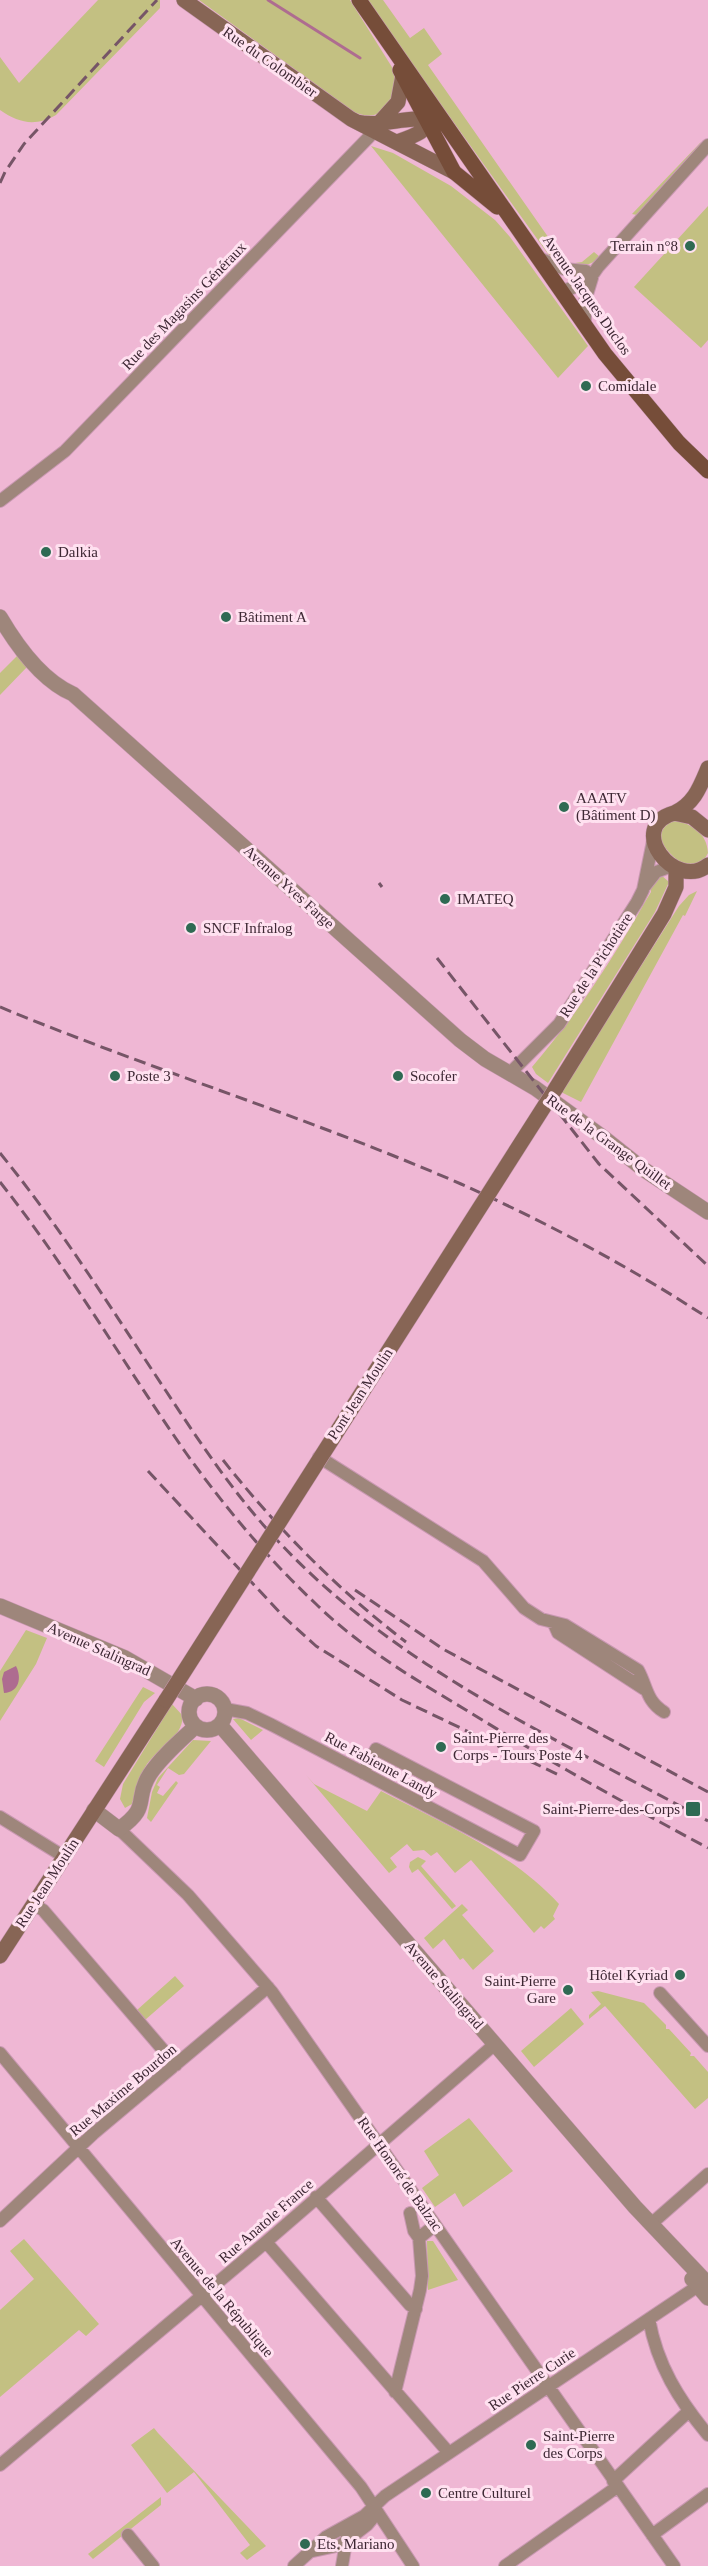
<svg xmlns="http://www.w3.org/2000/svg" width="708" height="2566" font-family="Georgia,serif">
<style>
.green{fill:#c3c082}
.water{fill:#ae6c90}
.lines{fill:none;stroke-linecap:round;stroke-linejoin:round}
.stream{stroke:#ae6c90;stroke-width:3}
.minor-casing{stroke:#c898b1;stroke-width:14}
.tertiary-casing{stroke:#c898b1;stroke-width:16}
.secondary-casing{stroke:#c898b1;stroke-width:16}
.primary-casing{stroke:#c898b1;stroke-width:16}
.minor{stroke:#9e867b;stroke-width:12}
.tertiary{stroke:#9e867b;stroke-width:15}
.secondary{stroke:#876555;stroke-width:15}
.primary{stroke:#764d39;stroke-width:15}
.rail{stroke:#765567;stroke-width:3;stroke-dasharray:12 6;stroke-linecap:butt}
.secondary-bridge-casing{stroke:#c898b1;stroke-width:16;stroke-linecap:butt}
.secondary-bridge{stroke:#876555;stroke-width:15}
.poi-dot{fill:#2f6a53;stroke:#ffe1f0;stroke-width:2}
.labels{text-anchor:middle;stroke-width:6;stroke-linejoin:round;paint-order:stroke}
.street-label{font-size:15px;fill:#3e2834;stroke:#ffe1f0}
.poi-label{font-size:15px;fill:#3e2834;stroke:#ffe1f0;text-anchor:start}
</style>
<rect width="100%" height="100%" fill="#efb7d4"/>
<path class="green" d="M98 0H160V8L56 115C35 127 19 123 0 110V57L19 83Z
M199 0H350L395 72 396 93C382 111 378 122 354 112Z
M366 0H383L410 38 424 28 442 54 428 65 567 264 582 262 594 252 600 257C585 272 562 266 548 254Z
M705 140 637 215 632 214 700 143Z
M371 146 393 153 451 186 495 220 510 237 588 346 558 378Z
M708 206V340L701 348 634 287Z
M17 656 27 667 0 695V673Z
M674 820C692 824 707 833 708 853L703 862 685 866C669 854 646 835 674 820Z
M660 874 669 882 655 912 548 1083 536 1074 532 1067C577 1014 611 962 645 902L651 892 650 886Z
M697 891 685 916 683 915 581 1102 561 1092 679 906 689 895Z
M26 1630 47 1638 36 1664 0 1721V1671Z
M143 1687 155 1693 144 1702 104 1767 95 1761Z
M172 1704 183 1716C181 1739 161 1746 147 1764 139 1777 136 1790 132 1804L125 1808 120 1799 123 1784Z
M239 1718 263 1730 251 1740 233 1719Z
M193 1740 211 1741 184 1774 179 1775 168 1768 157 1785 160 1787 157 1793 163 1796 176 1781 178 1783 151 1822 147 1818 152 1792 158 1778Z
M306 1775 314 1784 367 1811 381 1791C444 1824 511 1852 559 1904L553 1916 555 1919 544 1929 541 1926 534 1933 471 1860 455 1873 437 1852 431 1856 424 1850 413 1851 407 1844 390 1858 397 1867 389 1873Z
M418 1857 426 1861 421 1866 456 1906 452 1909 418 1869 412 1873 409 1867 410 1862Z
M462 1904 468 1910 462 1915 494 1951 473 1970 463 1958 460 1960 444 1939 433 1949 424 1938Z
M175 1976 184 1986 145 2020 137 2010Z
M598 1991 644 2003 666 2025V2029H669L691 2053 690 2056H694L708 2072V2098L695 2109 605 2006 589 2019V2015L601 2004 591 1992Z
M571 2008 584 2024 534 2067 521 2051Z
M469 2118 513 2171 463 2207 455 2193 435 2207 422 2188 439 2175 424 2151Z
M24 2239 99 2324 86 2336 79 2330 0 2397V2310L34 2279 10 2251Z
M427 2241H433L458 2280 428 2290Z
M154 2428 158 2433 266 2546 247 2560 240 2553 250 2545 194 2472 167 2493 131 2445Z
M161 2497V2505L93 2559 88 2554Z"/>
<path class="water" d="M16 1666C22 1678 19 1692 4 1693L2 1679 4 1672Z"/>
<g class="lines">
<path class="stream" d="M268 0 360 58"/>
<g class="minor-casing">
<path id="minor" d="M539 258 564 269 586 271
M561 291C579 287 588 283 598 267L708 145
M585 326V301L592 278
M0 501 65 451 369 137 379 123
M645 886 656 872 672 866
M510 1073 559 1024 637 902 643 890 653 841
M319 1457 483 1561 524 1608 541 1619 565 1625 638 1670C647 1686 646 1701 664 1712
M554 1624 558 1633 644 1689
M225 1709 247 1713 272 1725 520 1855 534 1831 376 1749 363 1773
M0 1817 63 1856
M119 1829 188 1895 272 1992 674 2566
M34 1905 43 1910 176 2065
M660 1993 708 2046
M0 2053 361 2487 413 2566
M316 2197 410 2305 416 2309
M410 2213 414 2231 419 2238
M0 2221 93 2134 268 1987
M651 2224 708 2174
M266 2242 449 2453
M649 2319C657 2365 679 2400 708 2435
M395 2392 420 2290 422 2276 419 2238 435 2225
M0 2465 266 2242 495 2044
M613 2481 689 2411
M128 2535 153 2566
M652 2535 708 2494
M313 2551 341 2545 367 2525 372 2519 374 2507
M294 2566 326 2537 364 2516 385 2496 704 2282
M342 2566 347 2536
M505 2566 617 2487"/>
</g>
<g class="tertiary-casing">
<path id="tertiary" d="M0 617C17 646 41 680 73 694L460 1040 485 1059 535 1088 604 1138 643 1169 708 1212
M0 1606 125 1658 196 1699
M189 1712a18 18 0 1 1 36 0a18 18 0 1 1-36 0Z
M220 1725 635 2207 708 2284
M94 1810 119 1829C152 1806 133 1800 150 1774 162 1756 180 1741 196 1726
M692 2279 708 2298"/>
</g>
<g class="secondary-casing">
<path id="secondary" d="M184 0 351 119 454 172
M357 122C381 128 410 114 438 121
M380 122 398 102 403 75
M397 142C411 137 429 132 433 115
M674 813C694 804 700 787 708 768
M708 830 692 817 674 813C625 827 675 892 708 865
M556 1088 664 914 676 887V869
M0 1956 166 1700"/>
</g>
<g class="primary-casing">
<path id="primary" d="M359 0 605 354 679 443 708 471
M400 70 454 172 497 207"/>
</g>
<use href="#minor" class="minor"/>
<use href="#tertiary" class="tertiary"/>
<use href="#secondary" class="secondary"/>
<use href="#primary" class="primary"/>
<path class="rail" d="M0 183 5 172 24 144 157 0
M379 883 382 887
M437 958 599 1164 708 1266
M0 1007C152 1070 310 1118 461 1184 546 1222 630 1267 708 1318
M0 1153C61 1228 112 1310 166 1391 197 1438 228 1485 266 1528 388 1665 550 1735 708 1821
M0 1182C68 1268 123 1363 186 1453 224 1506 268 1559 316 1604 360 1647 413 1678 466 1710 545 1759 626 1804 708 1848
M223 1460C274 1525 340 1592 406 1642
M148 1471 284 1617 316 1646 402 1700 559 1775
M355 1590 443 1649 708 1792"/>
<g class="secondary-bridge-casing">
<path id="secondary-bridge" d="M166 1700 556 1088"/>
</g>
<use href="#secondary-bridge" class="secondary-bridge"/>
</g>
<g class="poi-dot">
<circle cx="690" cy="246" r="6"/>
<circle cx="586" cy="386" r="6"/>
<circle cx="46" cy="552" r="6"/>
<circle cx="226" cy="617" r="6"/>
<circle cx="564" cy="807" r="6"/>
<circle cx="445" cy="899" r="6"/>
<circle cx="191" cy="928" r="6"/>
<circle cx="115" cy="1076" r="6"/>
<circle cx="398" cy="1076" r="6"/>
<circle cx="441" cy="1747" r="6"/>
<rect x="685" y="1801" width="16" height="16" rx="3"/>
<circle cx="680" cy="1975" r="6"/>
<circle cx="568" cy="1990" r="6"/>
<circle cx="531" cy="2445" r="6"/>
<circle cx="426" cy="2493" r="6"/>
<circle cx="305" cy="2544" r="6"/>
</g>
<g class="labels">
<g class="street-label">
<text transform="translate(270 62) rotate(35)" y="5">Rue du Colombier</text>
<text transform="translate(587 295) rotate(55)" y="5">Avenue Jacques Duclos</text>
<text transform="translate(184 306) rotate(-46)" y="5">Rue des Magasins Généraux</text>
<text transform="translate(289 887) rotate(42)" y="5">Avenue Yves Farge</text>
<text transform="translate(596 965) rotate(-57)" y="5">Rue de la Pichotière</text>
<text transform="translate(609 1142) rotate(36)" y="5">Rue de la Grange Quillet</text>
<text transform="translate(360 1394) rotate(-57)" y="5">Pont Jean Moulin</text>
<text transform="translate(99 1649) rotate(24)" y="5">Avenue Stalingrad</text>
<text transform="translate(381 1765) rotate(28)" y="5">Rue Fabienne Landy</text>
<text transform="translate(47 1883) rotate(-57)" y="5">Rue Jean Moulin</text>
<text transform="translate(444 1985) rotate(49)" y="5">Avenue Stalingrad</text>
<text transform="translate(123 2090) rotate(-40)" y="5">Rue Maxime Bourdon</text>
<text transform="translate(400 2174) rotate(55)" y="5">Rue Honoré de Balzac</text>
<text transform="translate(266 2221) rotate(-41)" y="5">Rue Anatole France</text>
<text transform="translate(222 2297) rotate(50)" y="5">Avenue de la République</text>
<text transform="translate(532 2379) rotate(-34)" y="5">Rue Pierre Curie</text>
</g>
<g class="poi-label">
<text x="678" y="251" text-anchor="end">Terrain n°8</text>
<text x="598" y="391">Comidale</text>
<text x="58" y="557">Dalkia</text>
<text x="238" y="622">Bâtiment A</text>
<text x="576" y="803">AAATV<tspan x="576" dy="17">(Bâtiment D)</tspan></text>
<text x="457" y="904">IMATEQ</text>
<text x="203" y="933">SNCF Infralog</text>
<text x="127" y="1081">Poste 3</text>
<text x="410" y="1081">Socofer</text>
<text x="453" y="1743">Saint-Pierre des<tspan x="453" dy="17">Corps - Tours Poste 4</tspan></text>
<text x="680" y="1814" text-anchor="end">Saint-Pierre-des-Corps</text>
<text x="668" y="1980" text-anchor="end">Hôtel Kyriad</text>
<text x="556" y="1986" text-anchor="end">Saint-Pierre<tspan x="556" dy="17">Gare</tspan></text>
<text x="543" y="2441">Saint-Pierre<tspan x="543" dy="17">des Corps</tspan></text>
<text x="438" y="2498">Centre Culturel</text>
<text x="317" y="2549">Ets. Mariano</text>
</g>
</g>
</svg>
